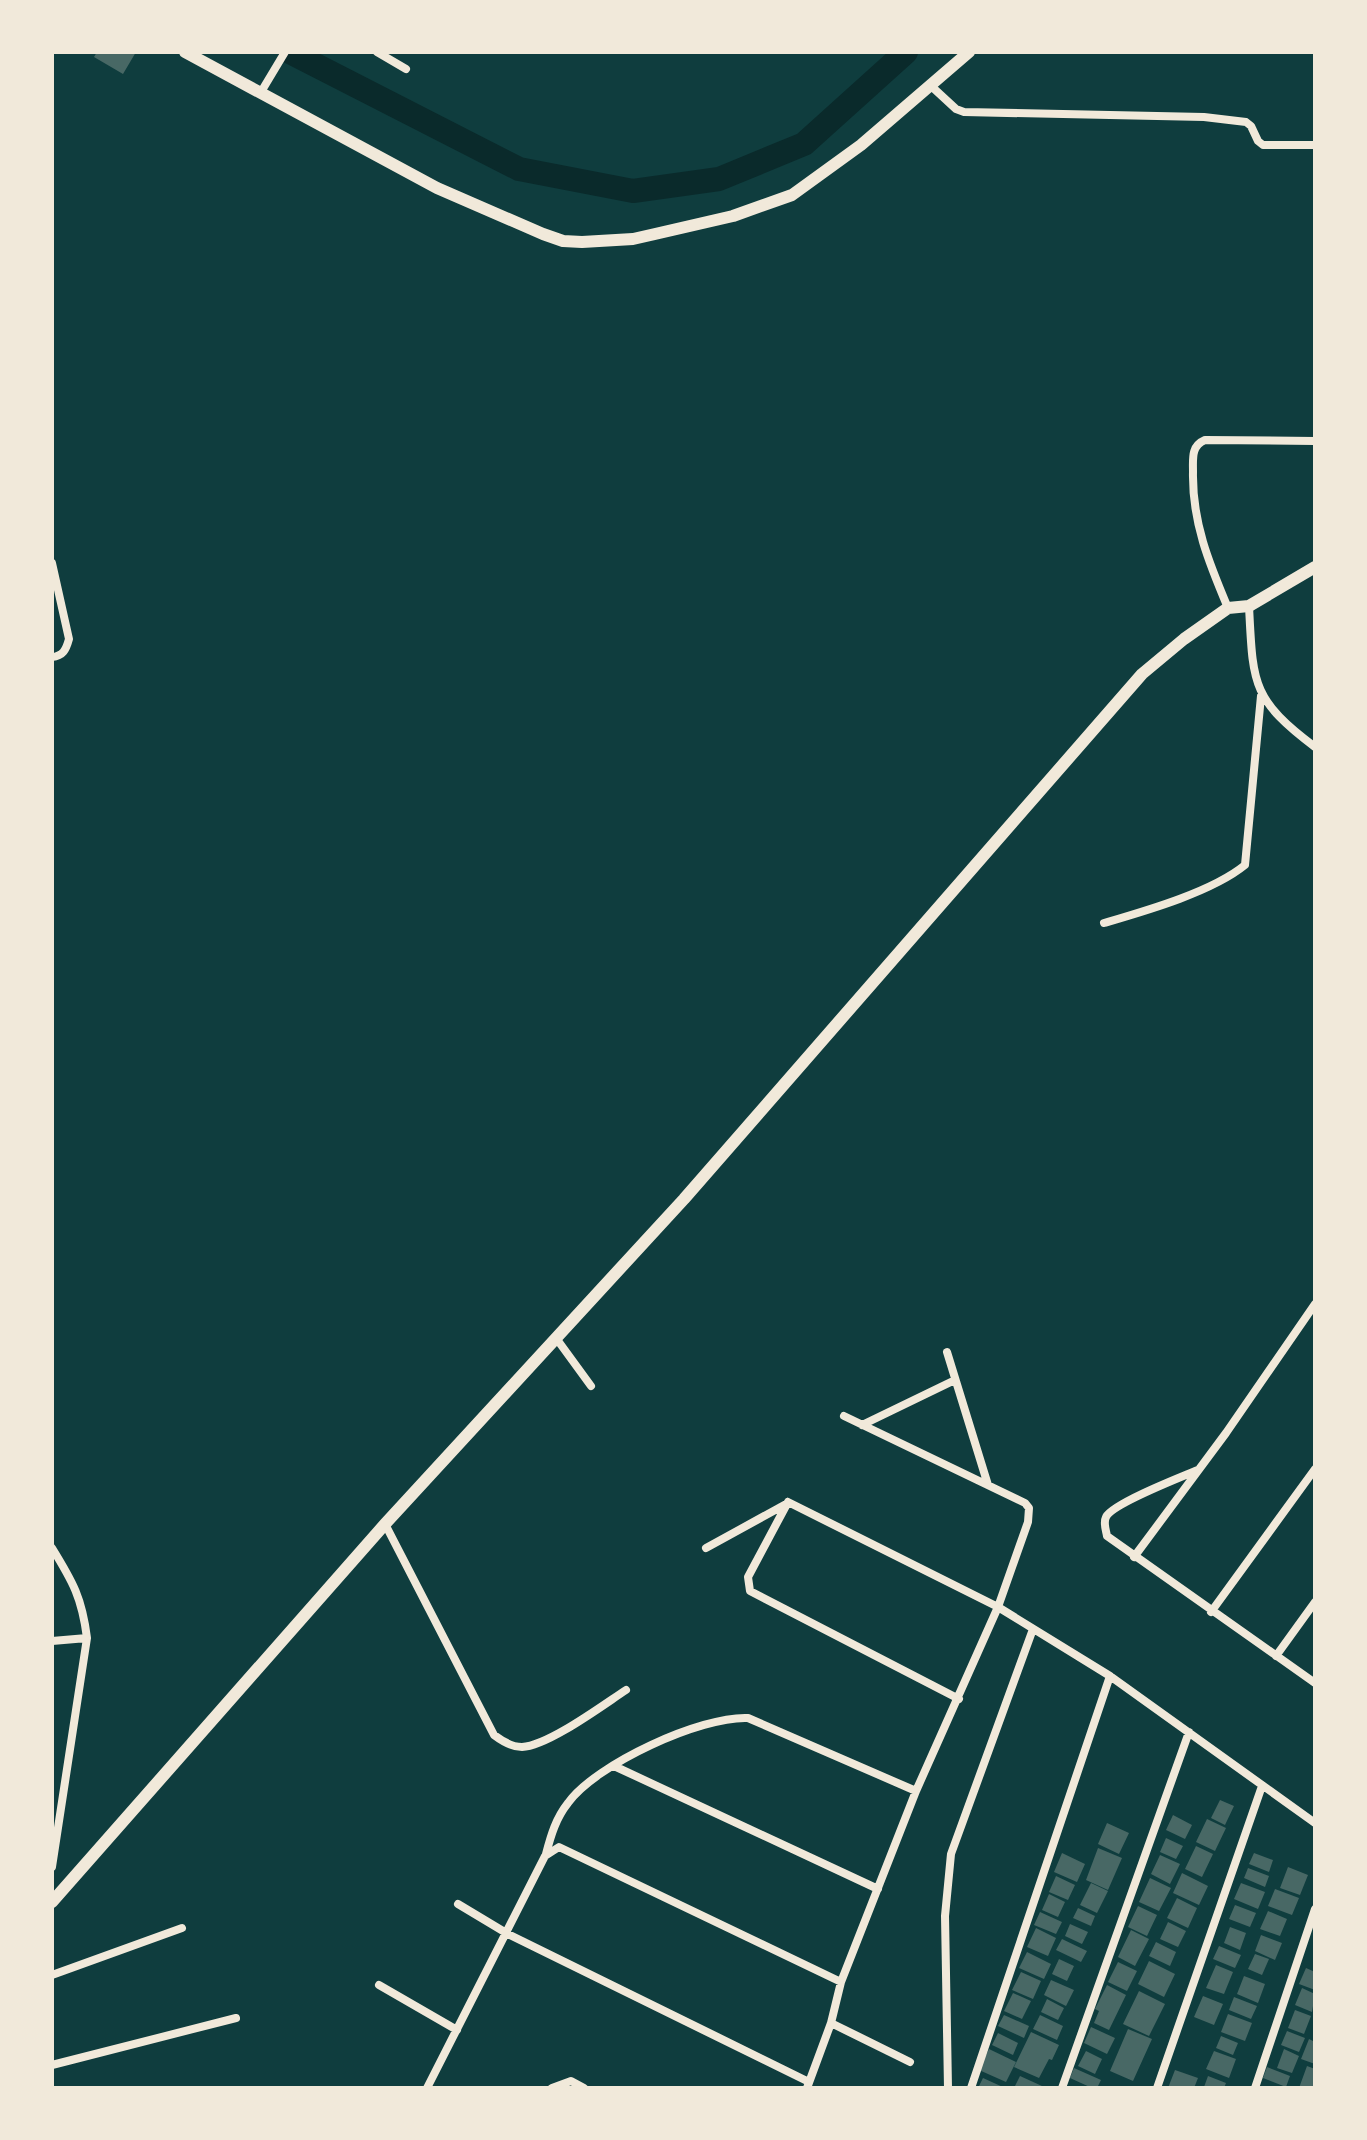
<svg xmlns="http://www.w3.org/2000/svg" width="1367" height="2140" font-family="Cabin,sans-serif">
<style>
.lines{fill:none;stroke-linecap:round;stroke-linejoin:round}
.canal{stroke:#0a2a2b;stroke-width:24}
.building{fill:#486865}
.minor{stroke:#f1e9da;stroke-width:8}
.tertiary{stroke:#f1e9da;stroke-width:12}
</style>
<rect width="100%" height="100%" fill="#0f3d3e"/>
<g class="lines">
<path class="canal" d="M290 52 519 169 633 191 719 179 804 144 906 52"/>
</g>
<path class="building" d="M97 52H136L123 74 94 57Z
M1220 1800 1234 1806 1225 1825 1211 1818Z
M1173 1815 1192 1825 1185 1839 1166 1830Z
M1207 1819 1226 1828 1215 1851 1196 1842Z
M1107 1823 1129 1833 1119 1854 1098 1844Z
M1166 1838 1183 1846 1176 1859 1160 1852Z
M1196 1846 1213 1854 1202 1877 1185 1869Z
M1098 1848 1122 1858 1108 1890 1086 1880Z
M1062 1853 1085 1864 1077 1882 1054 1872Z
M1254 1853 1273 1860 1269 1872 1249 1864Z
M1160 1855 1180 1864 1170 1884 1151 1874Z
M1288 1867 1308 1875 1300 1895 1280 1888Z
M1248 1868 1269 1876 1265 1887 1244 1878Z
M1182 1873 1208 1886 1199 1905 1173 1893Z
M1056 1876 1075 1885 1068 1900 1049 1892Z
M1150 1878 1171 1888 1159 1911 1139 1902Z
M1091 1883 1108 1891 1097 1913 1080 1905Z
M1241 1883 1265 1892 1258 1909 1234 1899Z
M1275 1889 1299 1898 1292 1915 1268 1906Z
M1049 1894 1065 1902 1058 1917 1042 1910Z
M1177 1898 1197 1908 1188 1928 1167 1918Z
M1235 1905 1256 1913 1250 1927 1229 1919Z
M1138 1906 1157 1915 1147 1936 1128 1927Z
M1078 1908 1095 1916 1091 1926 1073 1918Z
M1268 1911 1287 1919 1280 1936 1260 1929Z
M1040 1912 1062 1922 1056 1934 1034 1925Z
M1168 1922 1186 1931 1178 1947 1160 1939Z
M1070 1924 1088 1932 1082 1944 1065 1936Z
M1230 1927 1246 1933 1240 1950 1224 1943Z
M1036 1928 1056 1938 1048 1956 1027 1947Z
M1131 1930 1149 1939 1135 1966 1118 1957Z
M1261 1935 1282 1943 1275 1960 1255 1951Z
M1062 1939 1087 1951 1081 1962 1056 1950Z
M1156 1942 1176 1952 1170 1966 1149 1956Z
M1219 1946 1241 1955 1235 1968 1213 1959Z
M1027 1952 1051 1964 1044 1979 1019 1968Z
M1255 1954 1269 1959 1262 1975 1248 1969Z
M1059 1959 1074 1966 1067 1981 1052 1974Z
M1149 1961 1175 1974 1164 1997 1138 1984Z
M1118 1962 1137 1971 1127 1991 1108 1982Z
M1216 1965 1233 1972 1224 1994 1206 1988Z
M1306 1968 1315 1972V1990L1299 1984Z
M1021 1972 1041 1981 1033 1999 1012 1990Z
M1244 1976 1265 1984 1258 2003 1237 1994Z
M1051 1980 1074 1990 1066 2006 1044 1995Z
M1107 1985 1126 1995 1109 2030 1094 2023 1099 2011 1095 2009Z
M1302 1988 1315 1994 1312 2012 1295 2005Z
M1139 1991 1165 2004 1149 2036 1123 2024Z
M1013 1993 1031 2001 1022 2019 1004 2011Z
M1203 1996 1223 2004 1214 2025 1194 2017Z
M1234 1997 1257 2006 1251 2019 1229 2010Z
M1047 1999 1064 2008 1058 2020 1041 2012Z
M1295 2010 1311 2016 1304 2034 1288 2028Z
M1228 2014 1252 2023 1245 2041 1221 2032Z
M1004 2015 1029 2026 1024 2038 998 2026Z
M1040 2015 1063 2026 1057 2040 1033 2029Z
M1091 2027 1115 2038 1107 2054 1084 2043Z
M1128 2029 1152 2039 1133 2081 1110 2071Z
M1287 2031 1305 2038 1299 2052 1281 2045Z
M1031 2032 1059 2045 1052 2060 1049 2059 1039 2078 1014 2067Z
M998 2033 1018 2043 1013 2055 992 2045Z
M1221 2036 1238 2043 1233 2055 1216 2048Z
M1309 2039 1315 2042V2064L1301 2059Z
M989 2049 1016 2062 1006 2082 979 2070Z
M1284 2049 1299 2056 1292 2073 1277 2068Z
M1086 2051 1102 2059 1095 2074 1078 2066Z
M1214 2051 1236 2059 1229 2078 1206 2069Z
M1307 2066 1315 2069V2088H1299Z
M1267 2067 1290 2076 1286 2087 1263 2078Z
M1074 2068 1101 2080 1097 2088H1092L1070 2078Z
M1175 2070 1198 2078 1194 2088H1168Z
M1020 2076 1042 2086 1041 2088H1014Z
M1208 2076 1226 2083 1224 2088 1204 2087Z
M983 2078 1005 2088H978Z"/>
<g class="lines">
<path class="minor" d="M377 52 406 69
M930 85 956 109 964 112 1204 117 1246 122 1251 126 1258 141 1263 145H1315
M261 92 285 52
M52 563 69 639C66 650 63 656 52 657
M1249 606C1253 683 1251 699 1315 747
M1228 608C1209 563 1192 522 1193 472 1193 458 1191 446 1205 440L1315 441
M1104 923C1145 911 1212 892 1245 865L1261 696
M556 1338 591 1386
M947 1352 988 1485
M862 1425 955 1380
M1198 1470C1181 1477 1112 1504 1106 1517 1103 1523 1106 1530 1107 1536L1315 1683
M788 1502 998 1607 1028 1522 1029 1508 1025 1503 844 1416
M788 1502 748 1577 750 1591 959 1699
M385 1524 494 1735C502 1741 511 1747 522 1747 548 1746 603 1705 626 1690
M52 1548C73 1582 82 1598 87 1638L52 1867
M706 1548 788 1503
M1134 1557 1226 1433 1315 1304
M1211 1612 1315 1469
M52 1641 87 1638
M1276 1656 1315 1602
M614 1766 878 1889
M546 1854C551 1835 556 1818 568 1803 596 1764 701 1716 748 1718L916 1791
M458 1904 508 1934 809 2082
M52 1975 182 1928
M379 1985 457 2030
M831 2023 910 2062
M52 2065 236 2018
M427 2088 545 1856 559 1847 841 1982
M552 2088 571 2081 584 2088
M807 2088 831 2023 841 1982 916 1791 998 1607 1110 1676 1315 1823
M948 2088 945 1916 951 1854 1033 1629
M971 2088 1110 1676
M1062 2088 1189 1732
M1157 2088 1262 1786
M1255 2088 1315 1909"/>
<path class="tertiary" d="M185 52 437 188 543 234 563 241 582 242 633 239 655 234 733 216 792 195 861 145 969 52
M52 1902 385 1524 684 1199 1142 674 1184 639 1228 608 1249 606 1315 567"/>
</g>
<rect width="1367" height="2140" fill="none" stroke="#f1e9da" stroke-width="108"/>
</svg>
